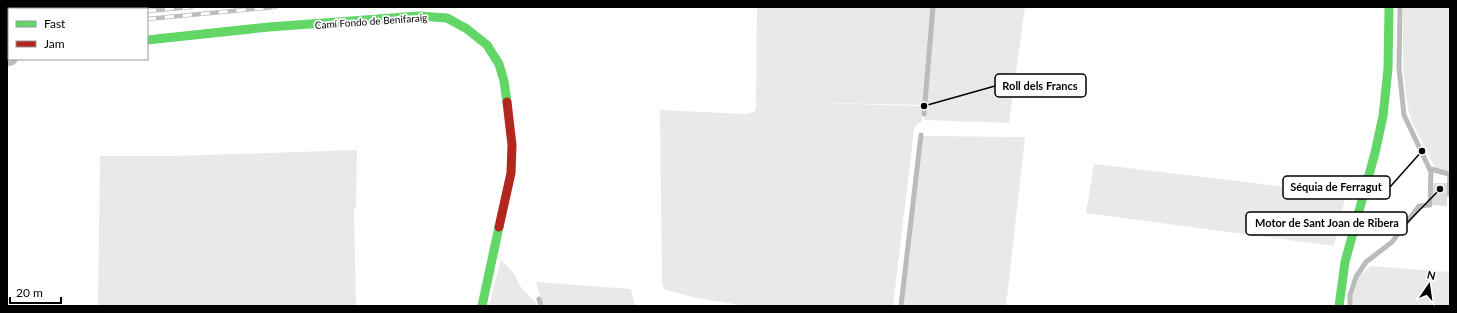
<svg xmlns="http://www.w3.org/2000/svg" width="1457" height="313" font-family="Lato,sans-serif">
<style>
.green{fill:#e9e9e9}
.lines{fill:none;stroke-linecap:round;stroke-linejoin:round}
.stream{stroke:#bbb;stroke-width:5}
.building{fill:#dcdcdc}
.street{stroke:#bdbdbd;stroke-width:13}
.fast{stroke:#63d668;stroke-width:9}
.jam{stroke:#b3261e;stroke-width:9}
.rail-casing{stroke:#bdbdbd;stroke-width:4.5}
.rail{stroke:#fff;stroke-width:3;stroke-dasharray:9;stroke-linecap:butt}
.labels{text-anchor:middle;stroke-width:3.5;stroke-linejoin:round;paint-order:stroke}
.street-label{font-size:10px;fill:#000;stroke:#fff}
.leader{fill:none;stroke:#000;stroke-width:1.5}
.callout-dot{fill:#000;stroke:#fff;stroke-width:1.5}
.callout{fill:#fff;stroke:#000;stroke-width:1.5}
.callout-label{font-size:11px;text-anchor:middle;font-weight:bold;fill:#000}
</style>
<rect width="100%" height="100%" fill="#fff"/>
<path class="green" d="M757 7H932L923 105 784 102 923 106 922 121 917 124 914 130 893 306H746L692 297 664 289 662 282 660 110 745 114 754 112 756 109Z
M934 7H1025L1009 123 924 120Z
M1403 7H1450V172L1435 168 1411 120 1407 104 1403 67Z
M923 136 1025 137 1006 306H903Z
M357 150 356 205 354 211 356 306H98L100 156H174Z
M1094 164 1346 194 1334 246 1086 213Z
M501 259 515 275 520 286 536 303V306H489Z
M1371 266 1450 272V306H1352C1352 287 1356 277 1371 266Z
M536 282 631 289 635 306H543Z"/>
<g class="lines">
<path class="stream" d="M924 114 933 7
M1431 169 1449 174
M1447 194H1449L1450 174
M539 299 541 306
M901 306 921 135
M1350 306V295L1356 277 1366 262 1392 242 1419 206 1430 205 1431 172 1404 115 1399 68 1400 7"/>
</g>
<path class="building" d="M1434 183H1447V206L1432 205Z"/>
<g class="lines">
<path class="street" d="M7 60 11 59"/>
<path class="fast" d="M147 40 269 27 419 16 447 18 467 29 487 45 499 64 504 81 507 102
M482 306 499 227
M1339 306 1345 262 1375 153 1383 116 1388 69 1389 7"/>
<path class="jam" d="M499 227 511 173 512 145 507 102"/>
<g class="rail-casing">
<path id="rail" d="M147 11 191 7
M147 19 275 7
M7 25H9
M7 33H9"/>
</g>
<use href="#rail" class="rail"/>
</g>
<g class="labels">
<g class="street-label">
<text transform="translate(371 21) rotate(-4)" y="4">Camí Fondo de Benifaraig</text>
</g>
</g>
<path class="leader" d="M924 106L995 86M1422 151L1390 187M1440 189L1407 223"/>
<g class="callout-dot">
<circle cx="924" cy="106" r="4"/>
<circle cx="1422" cy="151" r="4"/>
<circle cx="1440" cy="189" r="4"/>
</g>
<g class="callout">
<rect x="995" y="74" width="91" height="23" rx="4"/>
<rect x="1283" y="176" width="107" height="23" rx="4"/>
<rect x="1246" y="212" width="161" height="23" rx="4"/>
</g>
<g class="callout-label">
<text x="1040" y="90">Roll dels Francs</text>
<text x="1336" y="191">Séquia de Ferragut</text>
<text x="1327" y="227">Motor de Sant Joan de Ribera</text>
</g>
<rect width="1457" height="313" fill="none" stroke="#000000" stroke-width="16"/>
<rect x="8" y="8" width="140" height="52" fill="#ffffff" stroke="#999999"/>
<rect x="16" y="21" width="20" height="6" fill="#63d668" stroke="#999999"/>
<text x="44" y="28" font-size="12" fill="#000000">Fast</text>
<rect x="16" y="41" width="20" height="6" fill="#b3261e" stroke="#999999"/>
<text x="44" y="48" font-size="12" fill="#000000">Jam</text>
<g transform="translate(1429 285) rotate(13)" stroke="#ffffff" stroke-width="3" paint-order="stroke">
<path d="M0-3L7 15L0 10L-7 15Z" fill="#000000"/>
<text y="-6" font-size="11" font-weight="bold" text-anchor="middle" fill="#000000">N</text>
</g>
<path d="M10 297v6h51v-6" fill="none" stroke="#000000" stroke-width="2"/>
<text x="16" y="297" font-size="12" fill="#000000" stroke="#ffffff" stroke-width="3" paint-order="stroke">20 m</text>
</svg>
